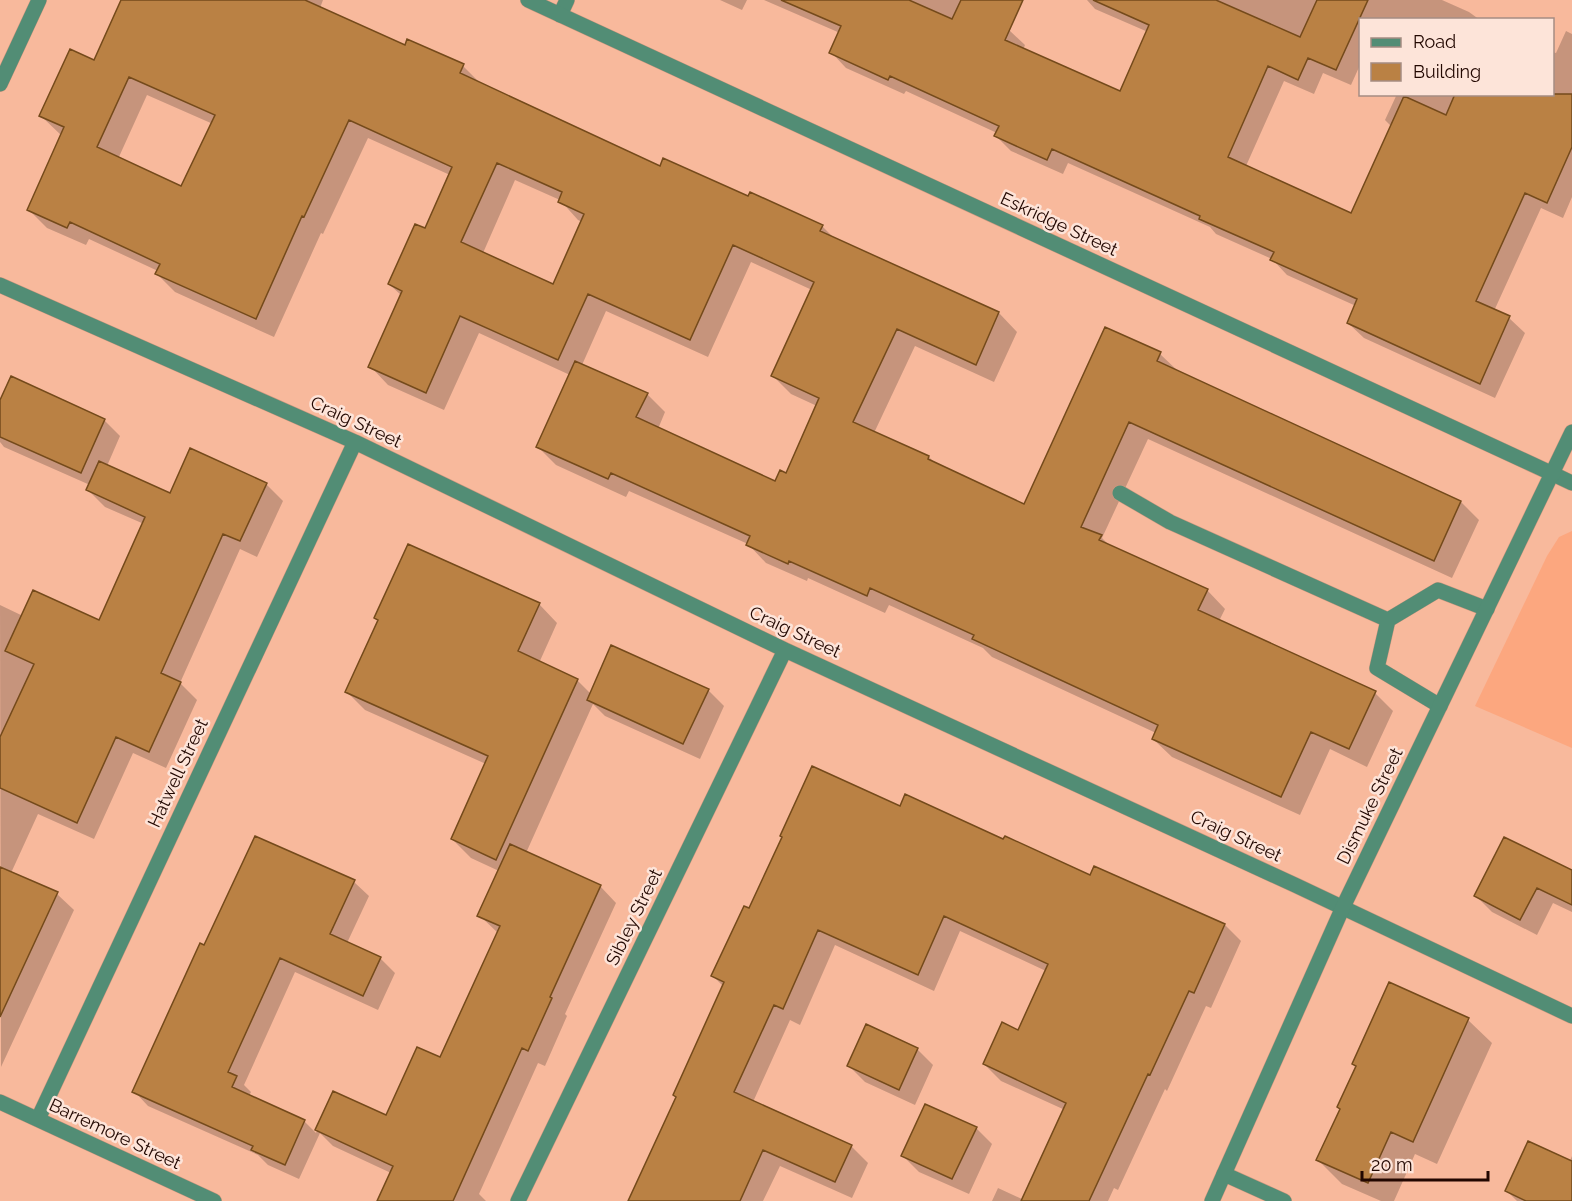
<svg xmlns="http://www.w3.org/2000/svg" width="1572" height="1201" font-family="Raleway,sans-serif">
<style>
.built{fill:#fca77f}
.shadow{fill:#0003;fill-rule:evenodd}
.building{fill:#ba8144;stroke:#744a1b;stroke-width:1.5;fill-rule:evenodd}
.lines{fill:none;stroke-linecap:round;stroke-linejoin:round}
.service-casing{stroke:#d19980;stroke-width:16}
.minor-casing{stroke:#d19980;stroke-width:16}
.tertiary-casing{stroke:#d19980;stroke-width:16}
.service{stroke:#528d75;stroke-width:15}
.minor{stroke:#528d75;stroke-width:15}
.tertiary{stroke:#528d75;stroke-width:15}
.labels{text-anchor:middle;stroke-width:5;stroke-linejoin:round;paint-order:stroke}
.street-label{font-size:18px;fill:#220700;stroke:#fde4d9}
</style>
<rect width="100%" height="100%" fill="#f8b99c"/>
<path class="built" d="M1572 531V748L1475 706 1547 556 1559 537Z"/>
<path class="shadow" d="M123 0H323L320 8 405 47 463 66 481 84 660 168 749 198 750 194 822 226 836 240 999 313 1017 332 994 382 915 346 874 433 929 457 936 464 1025 506 1160 354 1179 372 1461 502 1479 520 1452 578 1148 439 1102 538 1111 547 1207 590 1225 609 1219 621 1375 693 1393 711 1367 767 1330 749 1300 815 1172 757 1153 739 1156 733 992 657 983 648 889 605 885 613 808 578 807 581 766 563 748 544 629 491 626 497 556 465 538 447 570 375 479 333 444 410 388 385 370 366 402 296 389 284 426 230 450 175 368 138 323 234 321 233 274 337 175 292 157 274 158 271 89 239 86 245 47 228 29 210 62 136 41 116 94 62ZM147 95 213 124 181 188 118 159ZM515 180 560 200 578 220 582 222 554 286 483 253ZM751 262 812 290 773 376 791 394 817 406 787 475 776 483 658 429 665 412 647 394 582 365 606 311 708 357Z
M720 0H747L742 10Z
M764 0H997L1009 30 1025 45 1023 50 1121 93 1148 32 1095 9 1087 0H1442L1469 12 1480 20H1360V65L1351 85 1323 73 1314 94 1284 81 1246 166 1351 215 1392 127 1385 120 1397 94H1552V52L1556 53 1566 31 1572 34V197L1563 218 1541 208 1494 311 1509 318 1525 333 1495 398 1364 338 1348 323 1356 306 1287 275 1272 259 1216 234 1210 227 1068 163 1063 174 1011 151 996 136 997 133 906 91 904 94 846 68 831 52 840 33Z
M0 404 104 420 120 436 107 466 171 495 266 484 283 501 257 557 240 549 180 683 197 700 166 768 133 753 94 839 38 814 11 873 57 894 74 910 1 1067 0 605 23 616 99 622 144 524 105 507 88 490 90 485 4 447 0 442Z
M539 604 557 623 539 663 577 680 591 694 708 690 724 706 700 759 605 716 593 704 526 853 600 886 616 903 565 1014 567 1016 545 1066 538 1063 479 1194 486 1201H378L391 1173 333 1146 320 1133 299 1179 268 1165 258 1155 148 1106 134 1091 205 947 354 882 369 896 347 943 380 958 395 973 378 1010 295 972 244 1085 251 1092 249 1096 304 1121 316 1133 333 1093 386 1117 441 1059 498 933 479 915 499 871 471 858 452 839 486 764 365 710 347 692Z
M900 808 1004 841 1091 877 1225 925 1241 941 1211 1008 1206 1006 1167 1091 1165 1089 1118 1190 1114 1188 1108 1201H992L998 1188 1024 1200 1065 1110 1001 1081 984 1064 1018 1032 1046 971 960 931 934 991 835 945 800 1025 790 1020 753 1102 851 1146 868 1163 852 1198 780 1166 763 1201H629L677 1098 724 987 713 976 750 910Z
M1572 872V912L1553 903 1537 935 1492 912 1476 896Z
M1390 984 1468 1020 1492 1043 1437 1164 1415 1154 1394 1201H1381L1342 1184 1318 1160 1342 1109 1357 1068 1353 1064Z
M917 1049 933 1065 915 1105 865 1082 849 1066Z
M976 1128 992 1144 969 1194 919 1172 903 1156Z
M1572 1156V1201H1517L1507 1191 1570 1161Z"/>
<path class="building" d="M121 0H305L405 45 407 39 464 64 460 73 660 166 663 158 748 196 750 192 823 225 820 231 999 312 976 365 897 329 853 422 929 456 928 459 1024 504 1105 327 1161 352 1157 361 1461 501 1434 561 1129 422 1081 527 1102 535 1099 540 1208 589 1198 610 1376 691 1349 749 1311 732 1281 797 1152 739 1158 725 972 639 974 635 870 588 867 596 789 561 788 564 746 545 750 536 611 473 608 479 536 447 575 361 648 393 636 417 775 481 780 470 786 473 819 398 771 376 814 282 733 245 690 340 588 294 558 360 460 316 426 393 368 367 402 291 388 284 415 224 425 228 452 167 349 120 304 217 302 216 256 319 155 274 160 264 70 222 67 228 27 210 64 127 39 116 70 49 94 60ZM129 77 215 115 181 186 97 147ZM497 163 562 192 558 202 584 214 553 284 461 242Z
M781 0H909L952 19 961 0H1023L1005 40 1120 91 1149 25 1093 0H1216L1300 37 1317 0H1368L1336 70 1308 58 1298 80 1268 66 1228 157 1351 213 1404 96 1446 115 1455 94H1572V147L1547 203 1525 193 1476 301 1510 316 1480 384 1347 323 1357 299 1270 260 1274 252 1199 219 1200 216 1052 149 1047 160 994 136 999 126 890 76 888 80 829 53 841 26Z
M11 376 105 419 81 473 0 437V400Z
M190 448 267 483 240 541 223 534 161 673 181 682 149 752 116 737 77 823 0 788V737L34 664 5 651 33 590 99 620 145 517 86 490 99 461 170 493Z
M408 544 540 603 518 651 578 679 496 860 451 839 488 756 345 692 378 620 374 618Z
M611 645 709 689 683 744 587 700Z
M812 766 900 806 905 794 1003 839 1005 836 1090 875 1094 866 1225 924 1194 993 1189 991 1150 1075 1148 1074 1089 1201H1021L1066 1103 983 1064 1002 1022 1018 1030 1048 964 944 916 918 975 818 930 783 1009 774 1005 734 1092 852 1145 835 1182 763 1150 740 1201H628L676 1097 673 1095 724 982 711 976 744 906 749 908 782 837 780 836Z
M255 836 355 880 330 934 381 957 363 996 280 958 228 1072 237 1076 232 1087 305 1120 285 1165 251 1150 253 1146 132 1092 200 943 204 945Z
M1504 837 1572 870V905L1537 888 1520 920 1474 896Z
M510 844 601 885 550 997 552 998 528 1051 522 1048 453 1201H377L393 1166 315 1130 333 1091 386 1115 417 1047 440 1057 500 926 477 916Z
M0 867 58 892 0 1017Z
M1389 982 1469 1018 1413 1142 1391 1132 1368 1183 1316 1160 1340 1109 1337 1107 1356 1066 1352 1064Z
M866 1024 918 1048 899 1090 847 1066Z
M925 1104 977 1127 952 1179 901 1156Z
M1528 1141 1572 1161V1201H1526L1505 1191Z"/>
<g class="lines">
<g class="service-casing">
<path id="service" d="M1120 493 1170 522 1388 620 1377 668 1440 706
M1388 620 1438 590 1487 609"/>
</g>
<g class="minor-casing">
<path id="minor" d="M560 15 567 0
M0 84 39 0
M0 285 355 442 785 650 1295 885 1572 1016
M1553 474 1572 483
M0 1102 214 1201
M38 1119 355 442
M1224 1174 1284 1201
M518 1201 785 650"/>
</g>
<g class="tertiary-casing">
<path id="tertiary" d="M528 0 1553 474
M1212 1201 1343 907 1572 432"/>
</g>
<use href="#service" class="service"/>
<use href="#minor" class="minor"/>
<use href="#tertiary" class="tertiary"/>
</g>
<g class="labels">
<g class="street-label">
<text transform="translate(1059 224) rotate(25)" y="6">Eskridge Street</text>
<text transform="translate(356 422) rotate(25)" y="6">Craig Street</text>
<text transform="translate(795 632) rotate(25)" y="6">Craig Street</text>
<text transform="translate(178 773) rotate(-65)" y="6">Hatwell Street</text>
<text transform="translate(1370 806) rotate(-64)" y="6">Dismuke Street</text>
<text transform="translate(1236 836) rotate(25)" y="6">Craig Street</text>
<text transform="translate(634 917) rotate(-64)" y="6">Sibley Street</text>
<text transform="translate(115 1134) rotate(25)" y="6">Barremore Street</text>
</g>
</g>
<rect x="1359" y="18" width="195" height="78" fill="#fde4d9" stroke="#a58c82" stroke-width="1.5"/>
<rect x="1371" y="38" width="30" height="9" fill="#528d75" stroke="#a58c82" stroke-width="1.5"/>
<text x="1413" y="48" font-size="18" fill="#220700">Road</text>
<rect x="1371" y="63" width="30" height="18" fill="#ba8144" stroke="#a58c82" stroke-width="1.5"/>
<text x="1413" y="78" font-size="18" fill="#220700">Building</text>
<path d="M1362 1171v9h126v-9" fill="none" stroke="#220700" stroke-width="3"/>
<text x="1371" y="1171" font-size="18" fill="#220700" stroke="#fde4d9" stroke-width="4.5" paint-order="stroke">20 m</text>
</svg>
